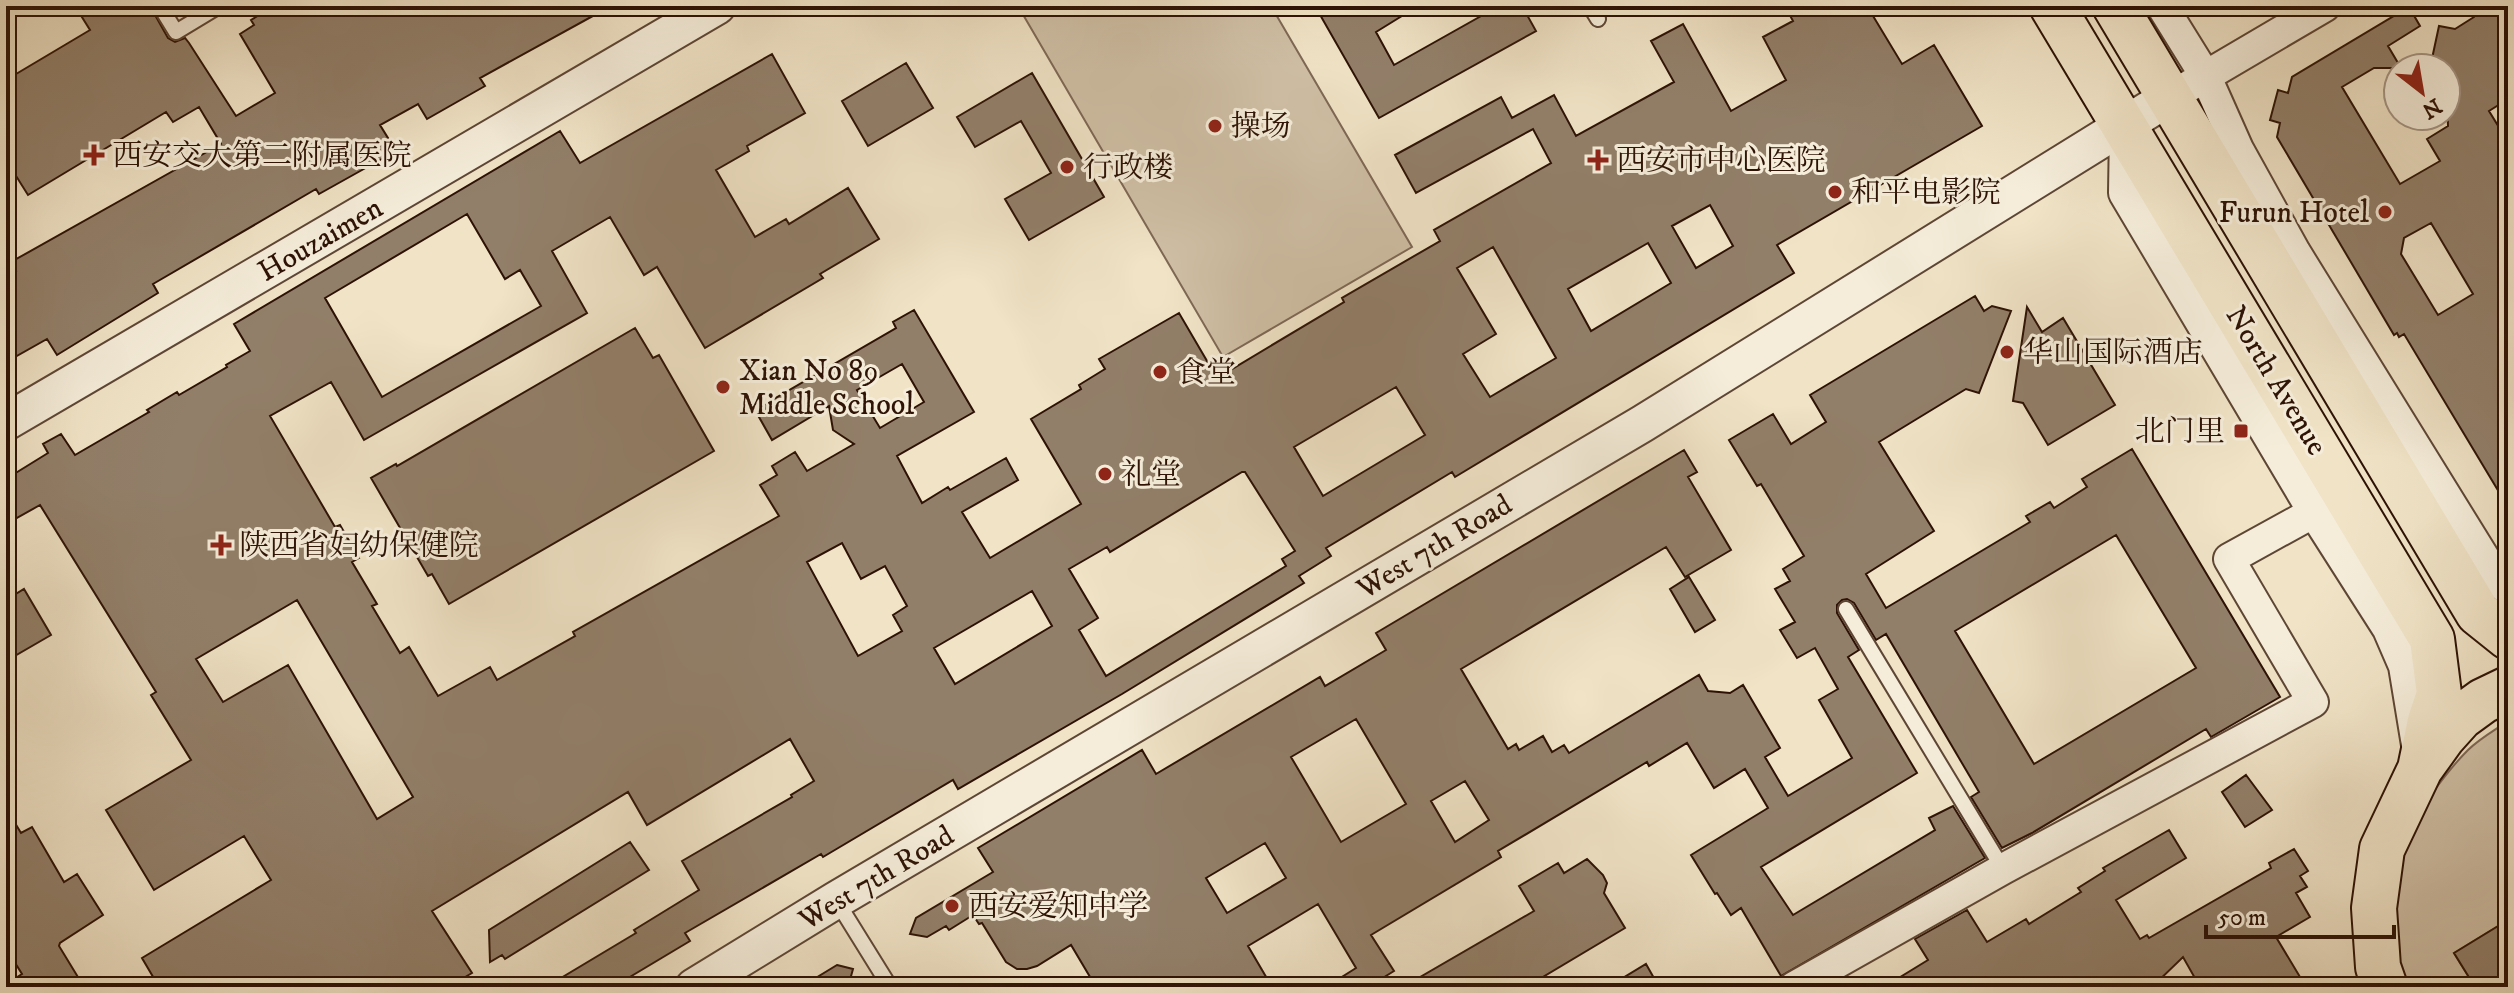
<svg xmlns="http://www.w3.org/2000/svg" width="2514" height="993" font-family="'IM FELL DW Pica','Noto Serif SC',serif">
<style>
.green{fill:#cfbfa5;stroke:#7e6855;stroke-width:2}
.building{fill:#927f69;stroke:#2d1205;stroke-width:2;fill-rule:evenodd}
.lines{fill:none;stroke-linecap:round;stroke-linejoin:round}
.service-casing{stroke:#5e4635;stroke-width:18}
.minor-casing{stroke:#5e4635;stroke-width:34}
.tertiary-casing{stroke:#5e4635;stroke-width:40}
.primary-casing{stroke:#2d1205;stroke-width:48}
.service{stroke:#f5edda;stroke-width:14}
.minor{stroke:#f5edda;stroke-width:30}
.tertiary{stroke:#f5edda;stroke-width:36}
.primary{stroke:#f0e3c6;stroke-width:44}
.poi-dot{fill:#8f2418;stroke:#f5edda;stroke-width:3}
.labels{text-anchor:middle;stroke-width:6;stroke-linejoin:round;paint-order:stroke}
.poi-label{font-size:30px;fill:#2d1205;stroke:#f5edda;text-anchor:start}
.street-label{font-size:30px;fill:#2d1205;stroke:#f5edda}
</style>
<rect width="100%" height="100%" fill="#f0e3c6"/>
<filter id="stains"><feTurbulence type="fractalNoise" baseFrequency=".0025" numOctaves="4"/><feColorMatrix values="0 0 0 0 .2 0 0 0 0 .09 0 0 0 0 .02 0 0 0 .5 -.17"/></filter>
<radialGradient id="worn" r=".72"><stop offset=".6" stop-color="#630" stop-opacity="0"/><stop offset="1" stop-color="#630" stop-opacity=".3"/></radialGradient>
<path class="green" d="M1018 6H1271L1412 247 1223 357Z
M2508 721V920L2454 953 2475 987H2406C2391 945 2387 883 2404 841 2415 814 2447 771 2468 750 2479 739 2495 730 2508 721Z"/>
<path class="building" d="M75 6H150L168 38 175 42 185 38 189 43 236 116 275 93 240 34 254 25 251 20 274 6H393L398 15 414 6H611L480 78 485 86 427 119 418 104 380 125 396 151 319 194 316 189 153 284 158 293 57 355 47 339 6 362V277L16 271 11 262 221 144 199 107 173 122 166 112 28 195 6 160V80L90 30Z
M1315 6H1418L1376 32 1394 65 1499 6H1522L1536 31 1379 118Z
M1785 6H1867L1902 64 1934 45 1982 126 1777 245 1794 273 1455 477 1452 472 1326 548 1331 556 1299 576 1304 583 1122 694 958 789 953 780 823 857 821 854 685 933 690 941 613 987H546L636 933 634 930 699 890 682 861 792 797 791 795 814 781 790 739 647 825 628 792 432 911 472 973 448 987H159L142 958 271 880 244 836 154 890 106 810 191 760 151 695 156 692 40 505 6 524V479L48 453 43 444 61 434 75 455 149 412 147 410 177 392 179 395 227 367 226 365 250 351 234 324 560 131 580 163 772 54 805 113 747 146 749 151 716 170 755 237 786 219 789 224 848 188 879 239 820 274 823 278 705 348 657 267 644 275 610 217 552 251 587 313 364 440 331 382 270 416 335 527 340 525 359 558 352 562 377 604 372 606 400 653 409 647 438 696 490 667 497 680 575 636 573 632 779 516 760 485 777 475 772 466 795 452 807 471 854 444 833 430 829 406 772 440 755 410 896 328 893 322 914 310 974 412 897 456 922 503 948 487 950 490 1006 458 1018 480 962 512 990 558 1081 504 1031 419 1081 389 1079 385 1105 369 1099 359 1179 313 1217 378 1344 302 1342 298 1440 241 1434 230 1551 163 1533 129 1416 193 1395 155 1501 97 1512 118 1554 95 1576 136 1674 82 1651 41 1683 24 1731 111 1786 80 1763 37 1793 21ZM1710 205 1733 246 1696 268 1672 226ZM467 214 505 279 520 270 541 306 382 397 325 298ZM1648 243 1671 283 1591 331 1568 289ZM1493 247 1556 358 1490 397 1463 354 1496 334 1457 268ZM902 364 924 402 880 428 857 390ZM1396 387 1425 435 1323 496 1294 447ZM1242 472H1245L1295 551 1282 559 1286 566 1106 676 1079 630 1098 618 1069 569 1107 547 1110 552ZM842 543 861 579 885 566 907 606 893 615 902 631 858 656 807 562ZM1032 591 1052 626 955 684 934 648ZM297 600 413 797 377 819 288 665 223 702 196 659Z
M2476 6H2508V99L2489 111 2508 142V507L2404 334 2399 337 2397 333 2394 335 2277 137 2280 123 2270 120 2278 90 2288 93 2292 77 2409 7 2420 26 2388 46 2401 68H2374L2342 87 2400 184 2440 161 2427 139 2448 126 2446 68H2430L2439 26 2455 29 2474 17ZM2431 223 2473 294 2438 315 2401 254 2404 238Z
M906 63 933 108 868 146 842 101Z
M1032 73 1104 197 1029 240 1005 199 1051 173 1021 121 975 147 957 117Z
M1975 296 1984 311 1992 306 2011 311 1979 393 1966 389 1879 442 1934 531 1866 574 1886 608 2030 522 2026 516 2050 502 2054 508 2087 487 2082 479 2132 449 2280 697 2211 737 2206 729 2032 833 2002 848 1971 797 1979 792 1886 634 1876 640 1854 603 1847 599 1842 600 1837 605V613L1859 650 1848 657 1917 773 1761 867 1793 915 1935 830 1929 818 1953 806 1985 858 1781 976 1741 908 1731 915 1717 893 1715 894 1691 855 1768 808 1745 769 1714 788 1687 743 1649 766 1647 762 1498 851 1501 857 1371 935 1394 971 1368 987H1326L1356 968 1318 904 1248 946 1272 987H1096L1071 945 1037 966 1027 969H1017L1006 962 982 923 979 924 973 915 949 930 946 926 927 937 910 934 916 918 993 872 978 848 1142 750 1156 774 1320 677 1325 686 1386 650 1376 633 1684 450 1697 472 1688 477 1731 550 1685 577 1666 547 1461 669 1508 749 1516 744 1519 750 1543 736 1552 752 1564 745 1569 753 1699 675 1708 691 1730 693 1743 685 1780 748 1765 757 1788 796 1852 758 1819 700 1838 689 1815 648 1797 658 1780 630 1795 622 1775 589 1790 581 1783 569 1804 556 1761 484 1757 486 1729 440 1773 414 1791 444 1826 422 1810 395ZM2116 535 2196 668 2034 764 1955 631ZM1356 719 1406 804 1341 842 1291 757ZM1465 781 1489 820 1455 842 1431 801ZM1265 843 1286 878 1227 913 1206 878Z
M2027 307 2042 332 2063 318 2115 405 2048 445 2023 403 2013 401Z
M635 328 653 358 659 355 714 451 449 604 432 574 428 576 371 478 396 464 397 466Z
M1689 577 1715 620 1695 632 1670 589Z
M24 589 51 635 6 661V600Z
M2246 775 2272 810 2245 827 2222 792Z
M6 808 21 833 32 827 64 882 77 874 103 915 60 943 59 946 84 987H6V984L22 974 12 958 15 956 6 943Z
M2169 830 2186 858 2116 900 2140 939 2147 935 2149 938 2271 868 2269 863 2294 849 2308 871 2300 876 2307 887 2296 893 2310 917 2276 937 2306 987H2200L2183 957 2152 987H1884L1928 960 1915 939 1967 910 1987 942 2026 919 2029 924 2081 892 2078 888 2105 871 2103 868Z
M630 842 649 870 505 959 502 955 490 962 489 930Z
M1587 859 1603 875 1607 883 1604 893 1625 928 1543 977 1545 979 1531 987H1403L1534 911 1519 886 1558 863 1564 873Z
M2508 920V987H2475L2454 953Z
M1646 964 1659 987H1608Z
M837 965 853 969 848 987H801Z"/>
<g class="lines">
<g class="service-casing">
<path id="service" d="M160 6 176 32 219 6
M1590 6 1598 19
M1846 609 2003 869
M836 900 890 987"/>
</g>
<g class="minor-casing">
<path id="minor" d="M2162 6 2206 77 2238 149 2295 252 2499 582 2508 590
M2189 86 2325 6
M2125 131 2124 193 2314 513 2388 629 2404 666 2417 745
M1794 987 2003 869 2313 702 2229 559 2345 495"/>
</g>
<g class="tertiary-casing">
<path id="tertiary" d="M6 422 717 6
M694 987 836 900 1642 424 2168 98"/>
</g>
<g class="primary-casing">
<path id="primary" d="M2052 6 2432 639 2439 694 2430 721 2420 769
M2115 6 2478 613 2508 637
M2385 987 2378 967 2374 908 2382 849 2420 769 2443 737 2461 717 2483 701 2508 689"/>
</g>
<use href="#service" class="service"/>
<use href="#minor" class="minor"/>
<use href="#tertiary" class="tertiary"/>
<use href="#primary" class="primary"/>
</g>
<g class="poi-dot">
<circle cx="1215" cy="126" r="8"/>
<path d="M90 143h8v8h8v8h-8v8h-8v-8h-8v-8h8z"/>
<path d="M1594 148h8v8h8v8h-8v8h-8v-8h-8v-8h8z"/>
<circle cx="1067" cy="167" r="8"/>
<circle cx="1835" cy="192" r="8"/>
<circle cx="2385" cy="212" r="8"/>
<circle cx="2007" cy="352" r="8"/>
<circle cx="1160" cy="372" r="8"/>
<circle cx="723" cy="387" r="8"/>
<rect x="2233" y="423" width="16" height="16" rx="4"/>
<circle cx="1105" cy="474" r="8"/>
<path d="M217 533h8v8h8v8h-8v8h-8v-8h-8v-8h8z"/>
<circle cx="952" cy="906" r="8"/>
</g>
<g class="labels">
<g class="poi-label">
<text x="1231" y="136">操场</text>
<text x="112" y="165">西安交大第二附属医院</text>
<text x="1616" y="170">西安市中心医院</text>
<text x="1083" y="177">行政楼</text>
<text x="1851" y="202">和平电影院</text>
<text x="2369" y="222" text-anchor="end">Furun Hotel</text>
<text x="2023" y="362">华山国际酒店</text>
<text x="739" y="380">Xian No 89<tspan x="739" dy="34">Middle School</tspan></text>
<text x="1176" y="382">食堂</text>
<text x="2225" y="441" text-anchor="end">北门里</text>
<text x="1121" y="484">礼堂</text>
<text x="239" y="555">陕西省妇幼保健院</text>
<text x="968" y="916">西安爱知中学</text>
</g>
<g class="street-label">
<text transform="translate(320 239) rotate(-30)" y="10">Houzaimen</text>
<text transform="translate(2277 380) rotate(59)" y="10">North Avenue</text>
<text transform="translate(1434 546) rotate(-31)" y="10">West 7th Road</text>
<text transform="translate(876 877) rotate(-31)" y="10">West 7th Road</text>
</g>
</g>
<rect width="2514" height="993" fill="none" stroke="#f0e3c6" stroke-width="32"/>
<rect x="8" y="8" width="2498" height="977" fill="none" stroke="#2d1205" stroke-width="4"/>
<rect x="16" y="16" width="2482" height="961" fill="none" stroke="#2d1205" stroke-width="2"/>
<g transform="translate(2422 92) rotate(149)"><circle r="38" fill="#f5edda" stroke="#a59585" stroke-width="2"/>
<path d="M0-6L14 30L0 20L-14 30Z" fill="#8f2418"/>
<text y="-12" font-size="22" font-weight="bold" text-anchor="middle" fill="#2d1205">N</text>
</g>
<path d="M2206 925v12h188v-12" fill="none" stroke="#2d1205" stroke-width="4"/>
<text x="2218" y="925" font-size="24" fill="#2d1205" stroke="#f5edda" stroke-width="6" paint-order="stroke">50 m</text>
<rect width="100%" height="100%" filter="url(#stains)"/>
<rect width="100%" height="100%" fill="url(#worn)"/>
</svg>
